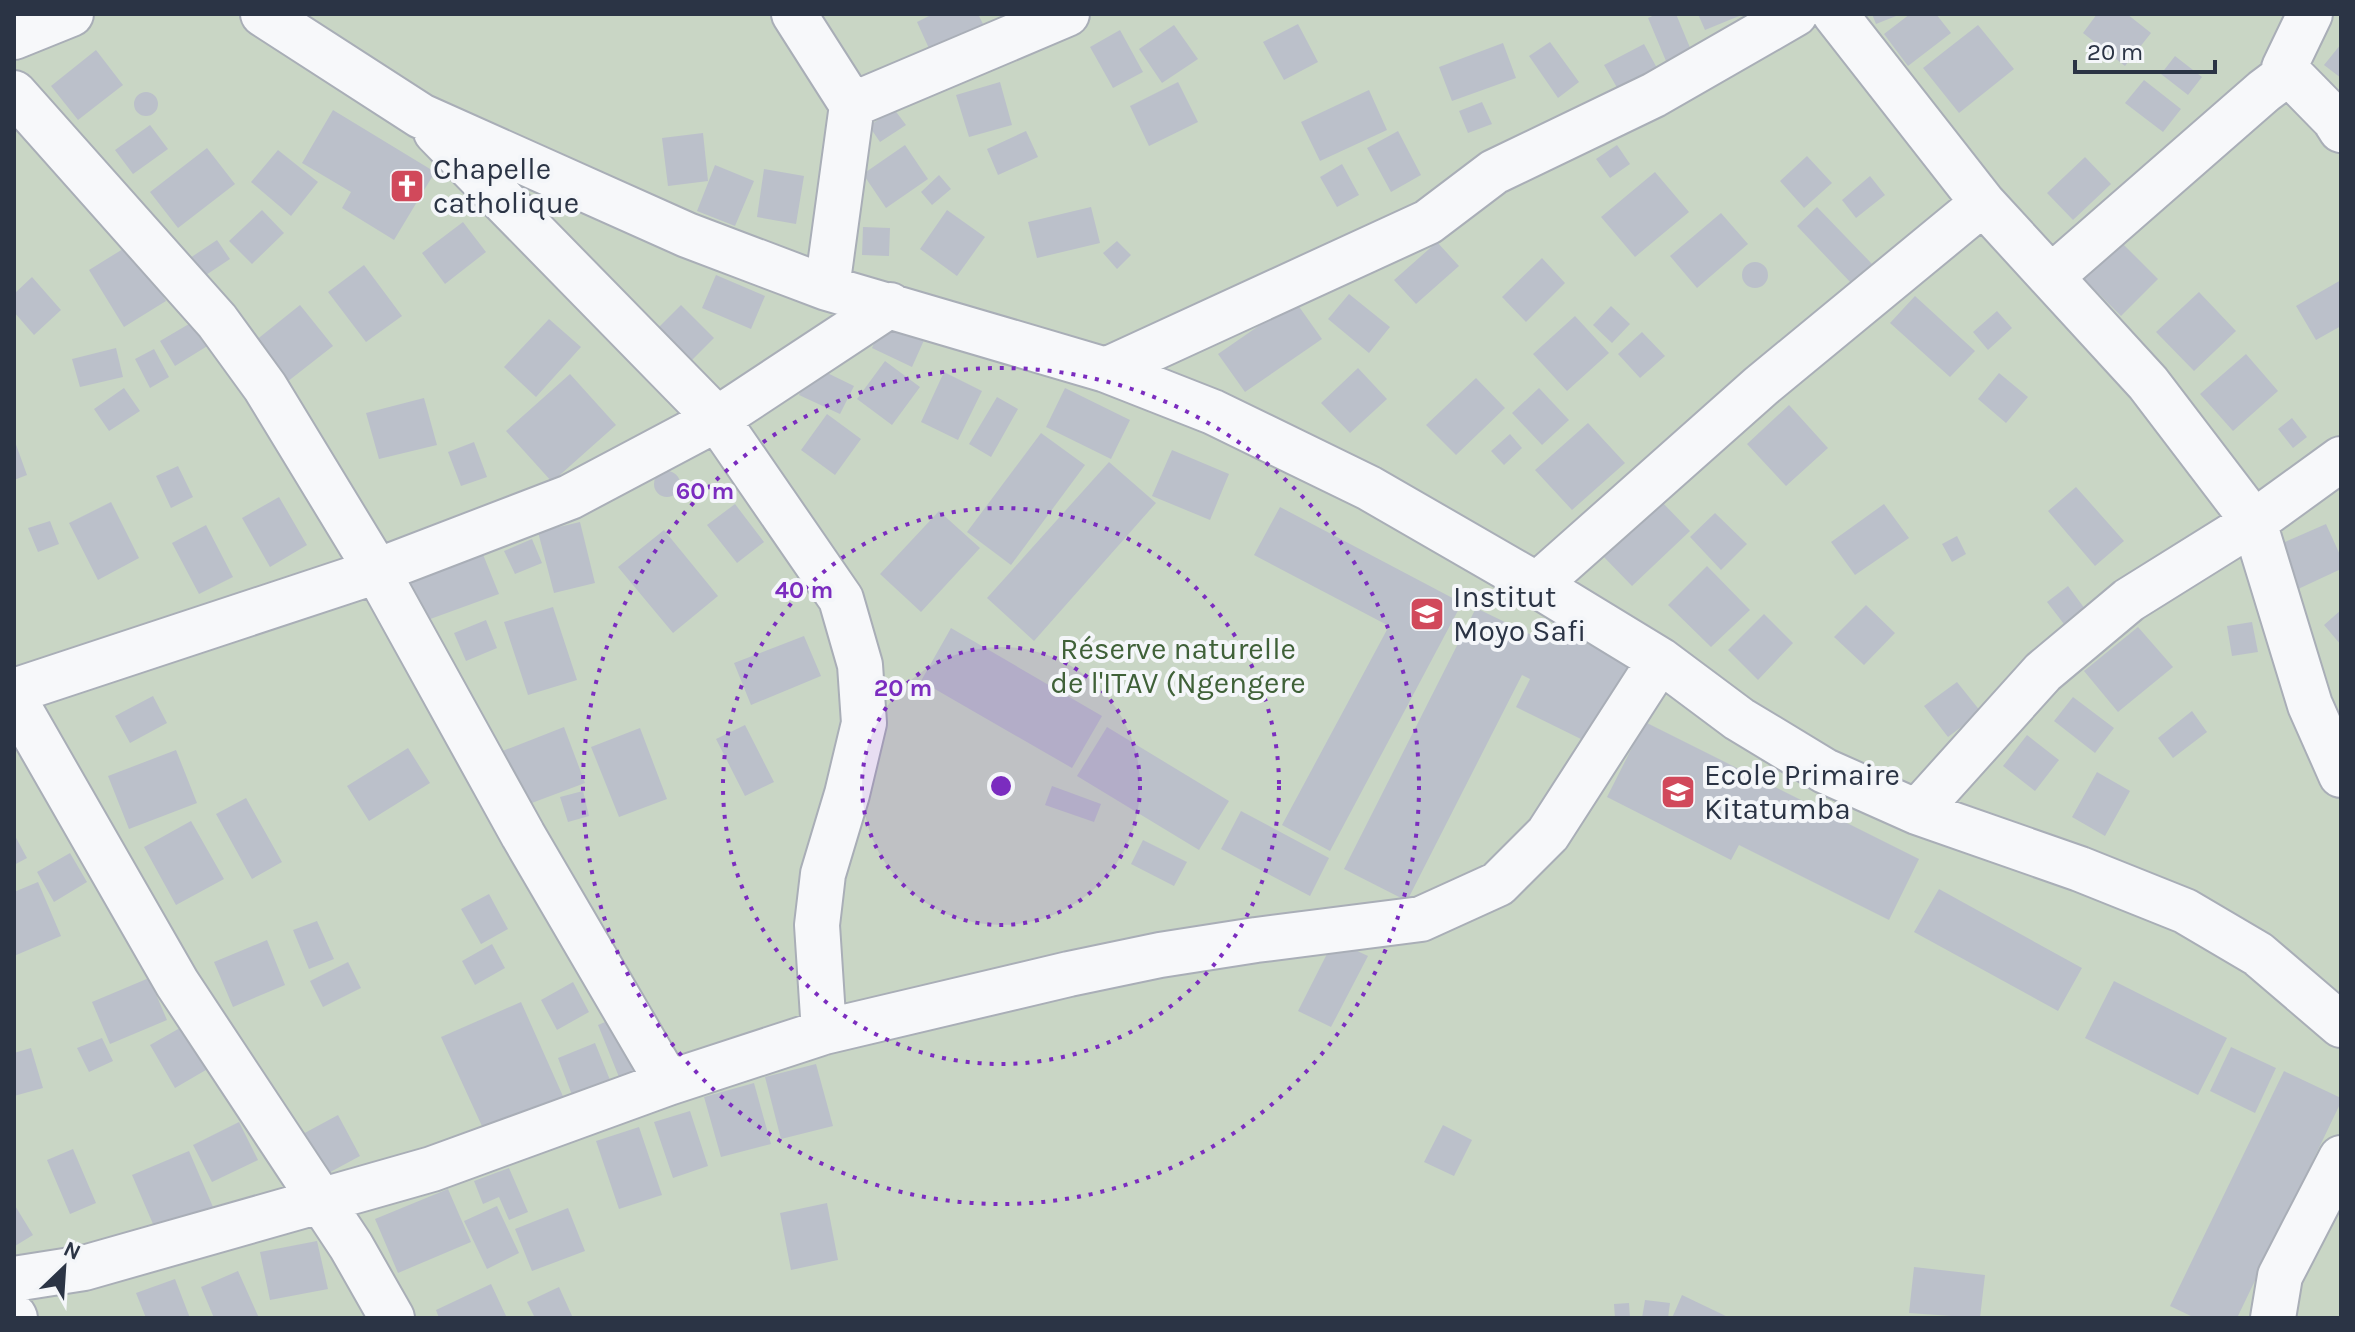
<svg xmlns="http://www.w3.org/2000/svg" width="2355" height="1332" font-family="Karla,sans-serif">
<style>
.green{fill:#c9d6c5}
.building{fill:#bbc0ca}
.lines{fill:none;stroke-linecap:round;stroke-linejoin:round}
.minor-casing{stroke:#a9aeb7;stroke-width:48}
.minor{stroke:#f7f8fa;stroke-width:44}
.ring{fill:none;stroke:#7b2cbf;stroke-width:4;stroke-dasharray:4 8}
.labels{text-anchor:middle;stroke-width:8;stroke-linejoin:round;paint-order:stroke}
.poi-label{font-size:30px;fill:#2b3445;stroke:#f4f6f9;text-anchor:start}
.park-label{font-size:30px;fill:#3f6138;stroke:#f4f6f9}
.centre{fill:#7b2cbf;stroke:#f4f6f9;stroke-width:4}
.ring-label{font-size:24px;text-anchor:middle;font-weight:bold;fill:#7b2cbf;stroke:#f4f6f9;stroke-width:8;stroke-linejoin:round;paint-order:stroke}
</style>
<rect width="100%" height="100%" fill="#e4e7ec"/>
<path class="green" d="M14 14H2341V1318H14Z"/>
<path class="building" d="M933 14H978L986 30 932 55 917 22Z
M1657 14H1676L1691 50 1666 61 1648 18Z
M1698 14H1744L1705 30Z
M1872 14H1901L1876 24Z
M1910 14H1936L1951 33 1908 66 1884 34Z
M2097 14H2127L2151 33 2125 66 2083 33Z
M1298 24 1318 62 1284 80 1263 42Z
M1174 25 1198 59 1162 83 1139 49Z
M1978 25 2014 69 1959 113 1923 68Z
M1120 30 1143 72 1113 88 1090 47Z
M1550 42 1579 82 1558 98 1529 56Z
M1503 43 1516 78 1452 101 1439 67Z
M1644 44 1658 70 1619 91 1604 65Z
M2341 44V78L2324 65Z
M96 50 123 85 78 120 51 86Z
M2175 56 2202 77 2188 95 2161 74Z
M2144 80 2181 109 2163 132 2125 103Z
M1000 82 1012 125 969 137 956 95Z
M1178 82 1198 122 1149 146 1130 106Z
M1369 90 1387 130 1320 161 1301 122Z
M134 104a12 12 0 1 1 24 0a12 12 0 1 1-24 0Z
M1482 102 1492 124 1468 133 1459 111Z
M894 109 906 125 880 142 869 126Z
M333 110 435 172 394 240 342 208 351 192 302 163Z
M150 125 168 149 133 174 115 150Z
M1026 131 1038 157 998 175 987 149Z
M1398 131 1421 175 1391 192 1367 148Z
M703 133 708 181 668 186 662 138Z
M905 145 928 179 886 208 863 174Z
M1617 145 1630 164 1610 178 1596 159Z
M207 148 235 184 178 228 150 192Z
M278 150 318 182 291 216 251 182Z
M1807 156 1832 183 1804 208 1780 181Z
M2085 157 2111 184 2073 220 2047 193Z
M1342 164 1359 195 1337 207 1320 177Z
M715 165 754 181 735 226 697 211Z
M764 169 804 176 796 224 757 217Z
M1655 172 1689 212 1635 257 1601 217Z
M939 175 951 189 932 205 921 192Z
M1870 176 1885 195 1856 218 1842 200Z
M1091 207 1100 243 1037 258 1028 222Z
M1817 207 1873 265 1852 284 1797 226Z
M262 210 284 233 252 264 229 241Z
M947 210 985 237 957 276 920 249Z
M1721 213 1748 244 1697 288 1670 256Z
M463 222 486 252 445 284 422 253Z
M863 227 890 228 889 256 862 255Z
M217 240 230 259 203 277 190 258Z
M1117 241 1131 255 1117 269 1103 253Z
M1437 242 1459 266 1416 304 1394 280Z
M2121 242 2158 279 2121 316 2084 279Z
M131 244 166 301 124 327 89 270Z
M1542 258 1565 283 1526 322 1502 297Z
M1742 275a13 13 0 1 1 26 0a13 13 0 1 1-26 0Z
M364 265 402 316 366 342 328 292Z
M716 275 765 296 751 329 702 308Z
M32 277 61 310 34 335 14 312V294Z
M2341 280V326L2316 340 2296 306Z
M2199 292 2236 331 2194 371 2156 332Z
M1349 294 1390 327 1369 353 1328 319Z
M1915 296 1975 351 1950 377 1890 323Z
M1295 301 1322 339 1245 392 1218 354Z
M300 305 333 346 287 382 255 341Z
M681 305 714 338 688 364 655 331Z
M1611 306 1630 324 1612 343 1593 325Z
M1997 311 2012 328 1988 350 1973 332Z
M1575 316 1609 353 1567 391 1533 354Z
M549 319 581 347 536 397 504 367Z
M194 321 209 345 175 366 160 341Z
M884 321 925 338 912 367 872 348Z
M1642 332 1665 356 1640 378 1618 354Z
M116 348 123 377 80 387 72 359Z
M154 349 169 377 150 388 135 359Z
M2246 354 2278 391 2233 431 2200 394Z
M885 361 920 387 892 425 857 399Z
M813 366 854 386 840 414 799 395Z
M1358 368 1387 399 1350 433 1321 403Z
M944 372 982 391 958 440 921 422Z
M1999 373 2028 397 2006 423 1978 399Z
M570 374 616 425 552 482 506 431Z
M1476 378 1505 408 1456 455 1426 425Z
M124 388 140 411 109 431 94 409Z
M1065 388 1130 420 1111 459 1046 427Z
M1539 388 1569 420 1542 445 1512 413Z
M997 397 1018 409 991 457 969 444Z
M424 398 437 445 379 459 366 413Z
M1789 405 1828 448 1786 486 1747 444Z
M827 414 861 439 835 475 801 450Z
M2292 418 2307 437 2293 448 2278 429Z
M1588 423 1625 463 1572 510 1535 470Z
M1041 433 1085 465 1011 565 967 532Z
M1510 434 1522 448 1504 465 1491 451Z
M14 439 27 475 14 480Z
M474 442 487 477 461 486 448 452Z
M1172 450 1229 474 1210 520 1152 496Z
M1109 462 1156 503 1034 641 987 598Z
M178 466 193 497 171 508 156 476Z
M654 484a13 13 0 1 1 26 0a13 13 0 1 1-26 0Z
M2076 487 2124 541 2095 566 2048 511Z
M279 497 307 545 270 567 242 518Z
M1660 500 1690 531 1632 586 1602 555Z
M111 502 139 558 98 580 69 523Z
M735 504 764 542 737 563 707 525Z
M1884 504 1909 538 1855 575 1831 542Z
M1280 507 1462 603 1330 851 1282 825 1389 626 1254 555Z
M939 511 980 548 921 612 880 574Z
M1715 513 1747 544 1721 570 1690 537Z
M50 521 59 544 38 552 28 528Z
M580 522 595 583 554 593 538 532Z
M2326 524 2341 557V569L2296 590 2276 546Z
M206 525 233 577 199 594 172 543Z
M664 530 718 596 673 633 618 567Z
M1957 536 1966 554 1952 562 1942 544Z
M532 539 542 563 515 574 504 551Z
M482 552 499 594 422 622 407 580Z
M1707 566 1750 610 1711 647 1668 605Z
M2068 586 2088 613 2067 628 2047 602Z
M1866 605 1895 633 1864 665 1834 637Z
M553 607 577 680 528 695 504 622Z
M1476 608 1548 643 1556 628 1629 665 1589 743 1516 707 1530 679 1522 675 1407 901 1344 869Z
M2341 610V645L2324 625Z
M1764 614 1793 643 1758 680 1728 650Z
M486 620 497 648 466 661 454 633Z
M2252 622 2258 652 2232 656 2227 626Z
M2138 627 2173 667 2118 712 2084 671Z
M951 628 1102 716 1072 768 921 681Z
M804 636 821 676 751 705 734 663Z
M1957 682 1981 712 1948 737 1924 706Z
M153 696 167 723 130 743 115 716Z
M2073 697 2114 728 2095 753 2054 721Z
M2192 711 2207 732 2173 758 2158 738Z
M1645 722 1919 859 1889 920 1739 845 1731 860 1607 797Z
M745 725 774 782 745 796 716 739Z
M564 727 585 783 521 807 500 752Z
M1107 727 1229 801 1199 850 1077 776Z
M640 728 667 799 619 817 591 747Z
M2027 735 2059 760 2035 791 2003 766Z
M408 748 430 783 369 821 347 786Z
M176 750 197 803 129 829 108 776Z
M2097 772 2130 791 2105 836 2072 817Z
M1052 786 1101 804 1094 822 1045 805Z
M583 791 589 816 568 822 560 797Z
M246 798 282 862 252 879 216 814Z
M1241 811 1329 858 1310 896 1221 849Z
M191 821 224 879 176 905 144 847Z
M14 834 27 858 14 865Z
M1143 840 1187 862 1174 886 1131 864Z
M70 853 87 882 54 902 37 872Z
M38 882 61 936 14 956V892Z
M1939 889 2082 968 2058 1011 1914 932Z
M489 894 508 929 481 944 461 909Z
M317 921 334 959 309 969 293 930Z
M267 940 285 985 233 1007 214 962Z
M1334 940 1368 956 1331 1027 1298 1011Z
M492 944 505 968 475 985 462 961Z
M348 962 361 988 323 1007 310 981Z
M149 978 167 1020 110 1044 92 1002Z
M2114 981 2227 1038 2198 1095 2085 1038Z
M573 982 589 1012 557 1030 541 1000Z
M521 1002 566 1103 487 1137 441 1037Z
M622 1015 645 1072 621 1082 598 1025Z
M187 1024 211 1067 175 1088 150 1045Z
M102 1038 113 1061 89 1072 77 1048Z
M595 1043 610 1080 572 1095 558 1058Z
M2231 1047 2276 1068 2255 1113 2210 1091Z
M31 1048 43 1088 14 1096V1053Z
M816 1064 833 1126 781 1139 765 1077Z
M2284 1071 2341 1098V1102L2237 1318H2195L2170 1306Z
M754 1083 771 1144 721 1157 704 1097Z
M690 1111 708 1166 673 1178 654 1122Z
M338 1115 360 1156 323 1176 301 1135Z
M239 1122 258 1160 212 1182 193 1145Z
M1443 1125 1472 1140 1454 1176 1424 1162Z
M639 1127 662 1195 619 1209 596 1141Z
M73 1149 96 1203 70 1214 47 1160Z
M189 1151 213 1207 156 1231 132 1175Z
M509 1168 528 1212 509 1220 499 1197 483 1204 474 1181Z
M448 1189 471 1242 398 1273 375 1219Z
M827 1203 838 1260 791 1270 780 1213Z
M14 1204 33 1235 15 1246 14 1244Z
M497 1206 519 1253 487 1269 464 1221Z
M568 1208 585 1251 532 1271 515 1229Z
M317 1241 328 1289 270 1300 260 1252Z
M1914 1267 1985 1275 1980 1318 1909 1313Z
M238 1271 259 1318H214L201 1287Z
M175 1279 190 1318H146L136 1293Z
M491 1284 507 1318H439L436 1310Z
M559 1287 573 1318H535L527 1302Z
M1682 1295 1730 1318H1672Z
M1645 1300 1670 1303 1668 1318H1642Z
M1629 1303 1630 1318H1615L1614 1304Z"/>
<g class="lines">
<g class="minor-casing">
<path id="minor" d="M263 14 421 116 687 235 827 288 1106 370 1213 412 1369 488 1537 585 1660 660 1739 719 1825 771 1917 812 2080 869 2185 911 2258 954 2341 1025
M794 14 852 105 827 288
M1835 14 1983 203 2148 383 2254 522 2310 705 2341 775
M2310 14 2284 68 2334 119 2341 130
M14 37 71 14
M14 93 217 321 265 387 377 571 523 835 668 1083
M852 105 1067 14
M436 132 717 419 841 599 860 665 864 723 847 794 823 874 817 925 824 1032
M2051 277 2264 91 2288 73
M1106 370 1428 222 1494 172 1654 95 1795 14
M1537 585 1761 386 1983 203
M14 691 377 571 570 497 717 419 890 305
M14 699 177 983 351 1246 392 1318
M1917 812 2043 672 2129 600 2254 522 2341 459
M14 1279 84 1268 432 1169 668 1083 824 1032 1069 974 1160 955 1256 940 1421 919 1498 884 1548 834 1660 660
M14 1316 15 1318
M2273 1318 2280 1276 2341 1158"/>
</g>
<use href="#minor" class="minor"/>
</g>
<circle cx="1001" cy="786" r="139" fill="#7b2cbf" fill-opacity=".12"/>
<g class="ring">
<circle cx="1001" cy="786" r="139"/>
<circle cx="1001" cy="786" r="278"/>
<circle cx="1001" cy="786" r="418"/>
</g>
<defs>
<g id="church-square" transform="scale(1.8)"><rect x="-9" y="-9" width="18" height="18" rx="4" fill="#d1495b" stroke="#f4f6f9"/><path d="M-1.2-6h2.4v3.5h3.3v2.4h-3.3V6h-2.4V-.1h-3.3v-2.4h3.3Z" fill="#fff"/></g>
<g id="school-square" transform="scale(1.8)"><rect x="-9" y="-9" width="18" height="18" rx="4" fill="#d1495b" stroke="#f4f6f9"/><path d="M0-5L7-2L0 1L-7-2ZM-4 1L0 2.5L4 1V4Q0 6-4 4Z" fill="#fff"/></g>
</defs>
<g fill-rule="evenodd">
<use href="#church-square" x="407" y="186"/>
<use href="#school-square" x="1427" y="614"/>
<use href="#school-square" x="1678" y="792"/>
</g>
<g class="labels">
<g class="poi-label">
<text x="433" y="179">Chapelle<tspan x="433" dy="34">catholique</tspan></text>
<text x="1453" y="607">Institut<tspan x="1453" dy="34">Moyo Safi</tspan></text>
<text x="1704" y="785">Ecole Primaire<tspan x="1704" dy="34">Kitatumba</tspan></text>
</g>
<g class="park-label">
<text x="1178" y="659">Réserve naturelle<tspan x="1178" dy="34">de l'ITAV (Ngengere</tspan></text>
</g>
</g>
<circle cx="1001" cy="786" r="12" class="centre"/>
<g class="ring-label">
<text x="705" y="499">60 m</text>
<text x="804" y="598">40 m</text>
<text x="903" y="696">20 m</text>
</g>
<rect width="2355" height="1332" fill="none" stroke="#2b3445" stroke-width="32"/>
<g transform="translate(64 1268) rotate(25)" stroke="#f4f6f9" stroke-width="6" paint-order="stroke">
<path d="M0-6L14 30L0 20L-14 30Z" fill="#2b3445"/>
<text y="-12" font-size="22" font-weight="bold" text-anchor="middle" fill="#2b3445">N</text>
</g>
<path d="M2075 60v12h140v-12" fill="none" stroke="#2b3445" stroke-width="4"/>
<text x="2087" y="60" font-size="24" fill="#2b3445" stroke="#f4f6f9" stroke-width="6" paint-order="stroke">20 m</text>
</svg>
